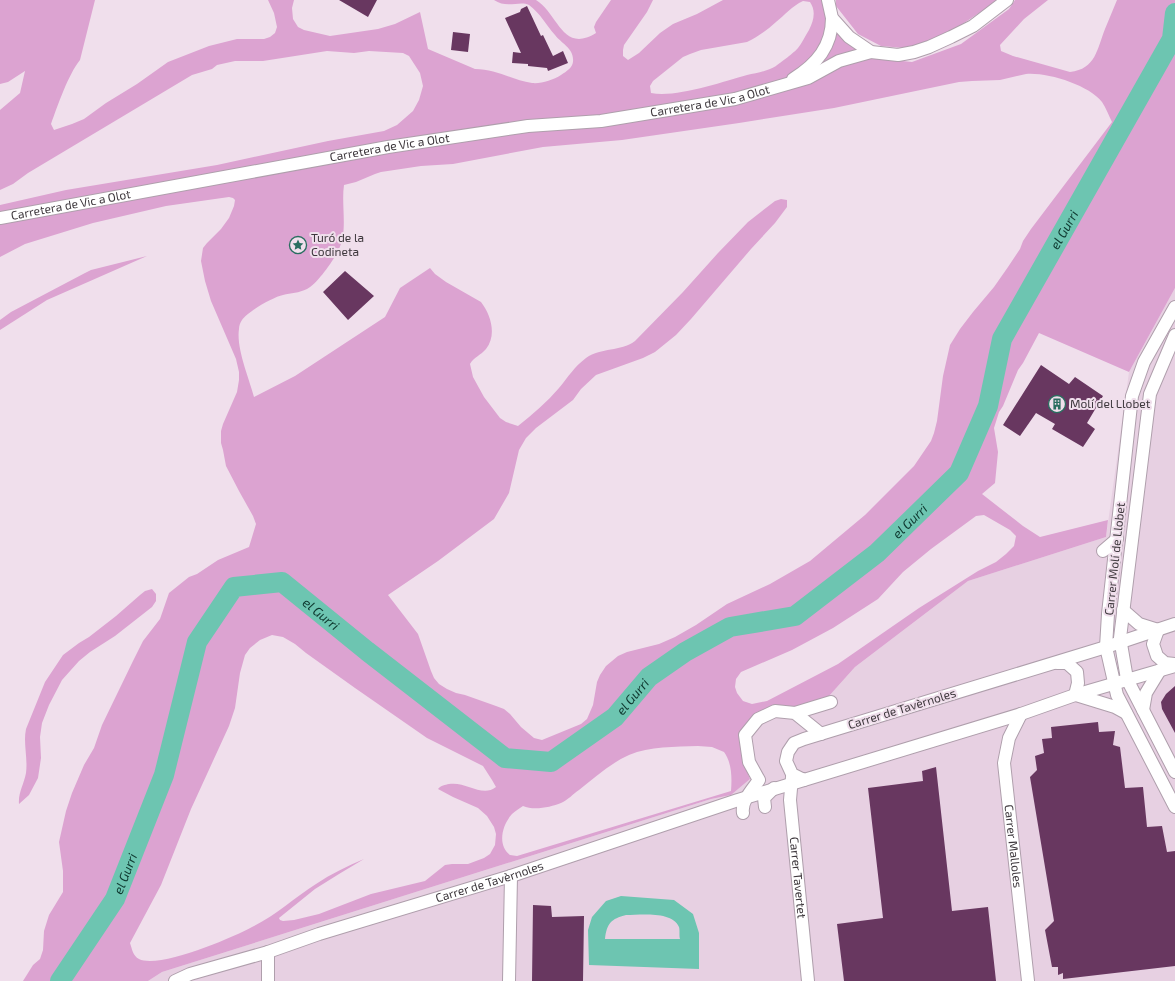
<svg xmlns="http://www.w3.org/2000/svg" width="1175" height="981" font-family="'Exo 2',sans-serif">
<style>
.built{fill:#e7d0e2}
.green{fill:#dca3d1;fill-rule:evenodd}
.water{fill:#6dc5b1;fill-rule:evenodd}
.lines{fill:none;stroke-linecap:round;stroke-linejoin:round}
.river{stroke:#6dc5b1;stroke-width:20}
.building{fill:#683760}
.minor-casing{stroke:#af9fac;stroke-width:14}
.minor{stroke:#fff;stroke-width:12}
.labels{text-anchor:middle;stroke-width:4;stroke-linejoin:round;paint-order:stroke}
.street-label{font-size:12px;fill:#3e383d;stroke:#f0dfec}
.poi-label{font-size:12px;fill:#3e383d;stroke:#f0dfec;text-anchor:start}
.water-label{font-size:13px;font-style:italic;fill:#0e382f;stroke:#f0dfec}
</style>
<rect width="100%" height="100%" fill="#f0dfec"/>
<path class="built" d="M1175 288V981H148L162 972 711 799 731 795 750 779 742 757 741 735 751 719 770 707H793L829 696 855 667 968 581 1106 537 1129 372Z"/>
<path class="green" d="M0 0H95L80 60C68 75 58 105 51 124L54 130 72 124 84 119 106 103 137 84 168 62 209 46 237 39H264L270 37 275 33 277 27 274 13 268 0H294L292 8 293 19 298 27 304 30 330 36 378 29 395 24 420 12 428 49 475 69C496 69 512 80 532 83 541 84 553 80 561 75 567 71 574 67 573 59 573 48 561 43 555 35 546 25 540 13 529 5 520 0 507 9 494 0H536C558 13 562 54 596 33L594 27 596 22 611 0H653L647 12 624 45 623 50V56L628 60 639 53 660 33 673 24 697 14 723 0H822L826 19 866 57 912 62 961 44 1009 9 1015 0H1048L1024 19 1000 45 1001 51 1013 56 1070 72C1096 69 1097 49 1105 29 1109 19 1113 10 1117 0H1175V288L1129 372 1039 333 1023 363 1018 370 1003 406 999 412 994 428 998 452 995 483 982 494 1023 526 1040 537 1108 520 1106 537 968 581 855 667 829 696 821 699 793 707H770L751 719 741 735 742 757 750 779 731 795 711 799 162 972 148 981H23L33 965 40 959 43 950 44 931 49 915 63 892V871L59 842 66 811 72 793 84 765 94 748 102 725 133 661 143 641 160 619 169 593 189 577 197 574 218 560 249 547 256 524 253 516 239 491 226 466 223 450 221 443V431L223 424 237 392 239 380V372L236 359 211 301 205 281 201 261 203 248 207 243 221 229 229 218 234 206 235 200 233 198 229 197 166 206 93 223 25 244 0 257V205L66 190 217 165 328 141 384 131 397 125 413 111 419 100 423 86 420 73 409 56 403 53 369 51 354 53 327 51 263 61H235L217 65 212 69 192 75 28 173 13 184 0 190V110L20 93 25 71 8 82 0 84ZM803 1 810 2C816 11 814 20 809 30 805 36 802 43 798 48 795 52 780 63 776 66 768 71 757 73 747 75 722 82 676 98 651 93L650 86 653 81 683 57 690 54 701 50 747 42C758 37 767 30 776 22 785 15 792 6 803 1ZM1026 74C1047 72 1089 85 1102 102 1106 108 1109 116 1112 122L1031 229 1023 241 1020 249 1008 267 994 287 973 312 960 329 950 345 943 376 937 421 934 433 931 441 914 466 865 515 810 561 770 584 727 604 696 625 675 637 659 644 627 652 618 656 606 666 600 675 597 682 593 705 587 719 581 724 542 740 534 738 521 727 510 714 504 709 496 706 465 695 456 693 447 689 439 684 434 678 431 671 418 634 388 595 438 561 494 519 509 493 519 450 526 438 536 428 573 400 581 389 596 375 643 358 655 352 676 335 691 319 751 249 775 223 787 207V200L781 199 775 201 748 222 718 253 683 292 635 341C620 352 602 347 586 358 574 367 569 376 559 388 547 402 533 414 518 426L506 422 500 418 484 397 473 377 470 364C474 357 481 355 486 349 497 335 491 315 481 302L446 282 435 274 430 268 400 288 385 317 295 376 254 397C249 378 236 348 239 329 239 326 240 323 242 320 247 312 273 297 283 295 291 293 299 293 307 289 317 284 334 260 339 249 348 231 341 205 344 185L356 182 375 174 381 172 421 166 453 164 543 147 622 140 739 123 834 108 959 82 972 81 1000 80ZM984 515 1010 530 1016 536 1014 546 1006 554 996 562 978 571 919 608 838 664 767 701 752 704 743 701 737 693 735 687 736 679 741 672 792 650 833 628 878 599 903 572 931 549 976 516ZM272 635 283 637 295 644 306 653 355 688 427 738 483 766 492 780 496 787C482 798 466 781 449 784 445 785 441 785 438 789L453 797 478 808 487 816 494 827 496 834 495 845 490 854 484 858 468 864H452L445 865 425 881 371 894 319 914 294 920 283 921 280 920 279 918 315 889 339 874 364 859C347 866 331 874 316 884 294 898 275 916 252 927 232 938 159 969 139 959 133 956 132 949 130 943L161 885 191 809 229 726 235 708 240 673 245 655 250 648 260 640ZM698 746 712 747 724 752C732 763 732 778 731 791L517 856 510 855C497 845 502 825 512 814 515 811 519 809 523 806 534 811 551 807 561 803 568 800 573 794 579 790 594 778 611 763 629 755 650 746 675 747 698 746Z
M836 0H996L985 9 961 25 931 40 905 48 881 46 858 34 836 6Z
M147 256 47 300 0 330V320L11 312 85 273 91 270Z
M152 589 156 594V601L152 607 115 636 90 652 79 661 62 680 49 705 42 723 40 737 41 758 38 778 29 795 19 804C18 793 24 784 26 773 28 758 23 743 26 729L45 682 63 655 79 643 89 637 116 616 140 595 145 591Z"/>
<path class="water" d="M621 896 674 900 693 914 699 933V969L589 965 588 930 592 917 606 901ZM626 915C641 915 672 911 679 927 680 930 679 936 680 939H605C607 923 611 919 626 915Z"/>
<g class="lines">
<path class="river" id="s1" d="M60 981 115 899 164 775 197 642 234 587 282 582 367 651 505 758 551 762 615 717 649 677 685 652 730 627 795 616 877 553 959 473 988 406 1002 339 1172 39 1175 13"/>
</g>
<path class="building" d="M339 0H377L368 17Z
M527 6 541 36 543 35 553 56 563 51 568 63 548 71 547 68 528 66V64L512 63 513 52 521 53 505 18 520 12 521 9Z
M453 32 470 34 468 52 451 50Z
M345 271 374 296 348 320 323 292Z
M1041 365 1069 384 1075 377 1103 396 1087 423 1095 429 1083 447 1052 429 1055 424 1036 413 1020 436 1003 425Z
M1175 686V733L1162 709 1161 702 1166 694Z
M1098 722 1099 732 1115 731 1113 745 1120 747 1125 788 1143 787 1147 827 1162 826 1167 852 1175 851V966L1063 979V973L1058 975V967H1052L1045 930 1054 921 1030 777 1037 770 1035 756 1044 753 1042 739 1052 738 1051 727Z
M936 767 952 911 988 907 996 981H844L837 924 883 918 868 788 923 781 922 771Z
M533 905 551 906 552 917 584 916 583 981H532Z"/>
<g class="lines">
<g class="minor-casing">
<g id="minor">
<path d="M828 0 832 18 849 37 871 52 898 55 914 52 929 47 951 37 973 26 1007 0"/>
<path d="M793 79C817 64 832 46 832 18"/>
<path id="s2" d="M0 218 388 147 528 126 601 121 735 99 808 78 839 61 871 52"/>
<path d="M1175 307 1144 362 1132 396 1108 614 1106 647 1117 695 1175 807"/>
<path d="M1175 335 1150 394 1120 638 1127 679 1175 772"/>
<path d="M1103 551 1117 539"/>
<path d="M1123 610 1139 624 1158 630"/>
<path d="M1175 624 1106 647 804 739 794 743 788 752 786 761 792 774 804 780 1021 714 1075 695 1175 666"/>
<path d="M1158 630 1153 644 1157 656 1165 663 1175 664"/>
<path d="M1057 663H1067L1077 672 1078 683 1075 695"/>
<path d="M1076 695 1115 707 1126 713"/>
<path d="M1143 710 1146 693 1160 670"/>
<path d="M795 713 831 702"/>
<path id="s3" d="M1021 714 1009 738 1004 763 1028 981"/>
<path id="s4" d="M792 777 790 800 808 981"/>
<path d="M765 807 764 798 774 788"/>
<path d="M743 813C741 801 752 790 759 780L749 762 745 735 758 719 775 711 795 713 821 734"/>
<path id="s5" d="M175 981 190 974 268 952 319 934 511 876 738 800 804 780"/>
<path d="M268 981V952"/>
<path d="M509 981 511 876"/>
</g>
</g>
<use href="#minor" class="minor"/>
</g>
<defs>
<g id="sight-ring" transform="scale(0.9)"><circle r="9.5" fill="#f0dfec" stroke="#2a6e60" stroke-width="1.5"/><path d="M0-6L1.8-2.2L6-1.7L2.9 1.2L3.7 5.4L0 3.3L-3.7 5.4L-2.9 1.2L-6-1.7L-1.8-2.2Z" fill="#2a6e60"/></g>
<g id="building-ring" transform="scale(0.9)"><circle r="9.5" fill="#f0dfec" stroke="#2a6e60" stroke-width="1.5"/><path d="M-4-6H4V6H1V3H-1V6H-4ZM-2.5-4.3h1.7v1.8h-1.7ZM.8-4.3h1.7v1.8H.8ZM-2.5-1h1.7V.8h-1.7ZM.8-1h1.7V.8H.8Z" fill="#2a6e60"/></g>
</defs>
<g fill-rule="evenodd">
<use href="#sight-ring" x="298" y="245"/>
<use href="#building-ring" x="1057" y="404"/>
</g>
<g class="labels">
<g class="street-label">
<text dy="4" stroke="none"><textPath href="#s2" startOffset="720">Carretera de Vic a Olot</textPath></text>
<text dy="4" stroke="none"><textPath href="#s2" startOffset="396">Carretera de Vic a Olot</textPath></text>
<text dy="4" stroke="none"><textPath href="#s2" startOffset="72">Carretera de Vic a Olot</textPath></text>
<text transform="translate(1115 559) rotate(-84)" y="4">Carrer Molí de Llobet</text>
<text transform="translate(902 709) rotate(-17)" y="4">Carrer de Tavèrnoles</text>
<text dy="4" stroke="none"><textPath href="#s3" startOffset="136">Carrer Malloles</textPath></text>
<text dy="4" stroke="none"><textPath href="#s4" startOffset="101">Carrer Tavertet</textPath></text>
<text dy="4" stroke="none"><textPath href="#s5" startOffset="330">Carrer de Tavèrnoles</textPath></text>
</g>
<g class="poi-label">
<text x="311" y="242">Turó de la<tspan x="311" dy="14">Codineta</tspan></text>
<text x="1070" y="408">Molí del Llobet</text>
</g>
<g class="water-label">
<text dy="5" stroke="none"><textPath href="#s1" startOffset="1591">el Gurri</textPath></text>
<text dy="5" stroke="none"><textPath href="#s1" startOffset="1255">el Gurri</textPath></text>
<text dy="5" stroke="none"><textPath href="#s1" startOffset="534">el Gurri</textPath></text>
<text dy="5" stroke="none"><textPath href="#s1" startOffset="919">el Gurri</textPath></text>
<text dy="5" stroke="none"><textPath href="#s1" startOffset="126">el Gurri</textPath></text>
</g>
</g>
</svg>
